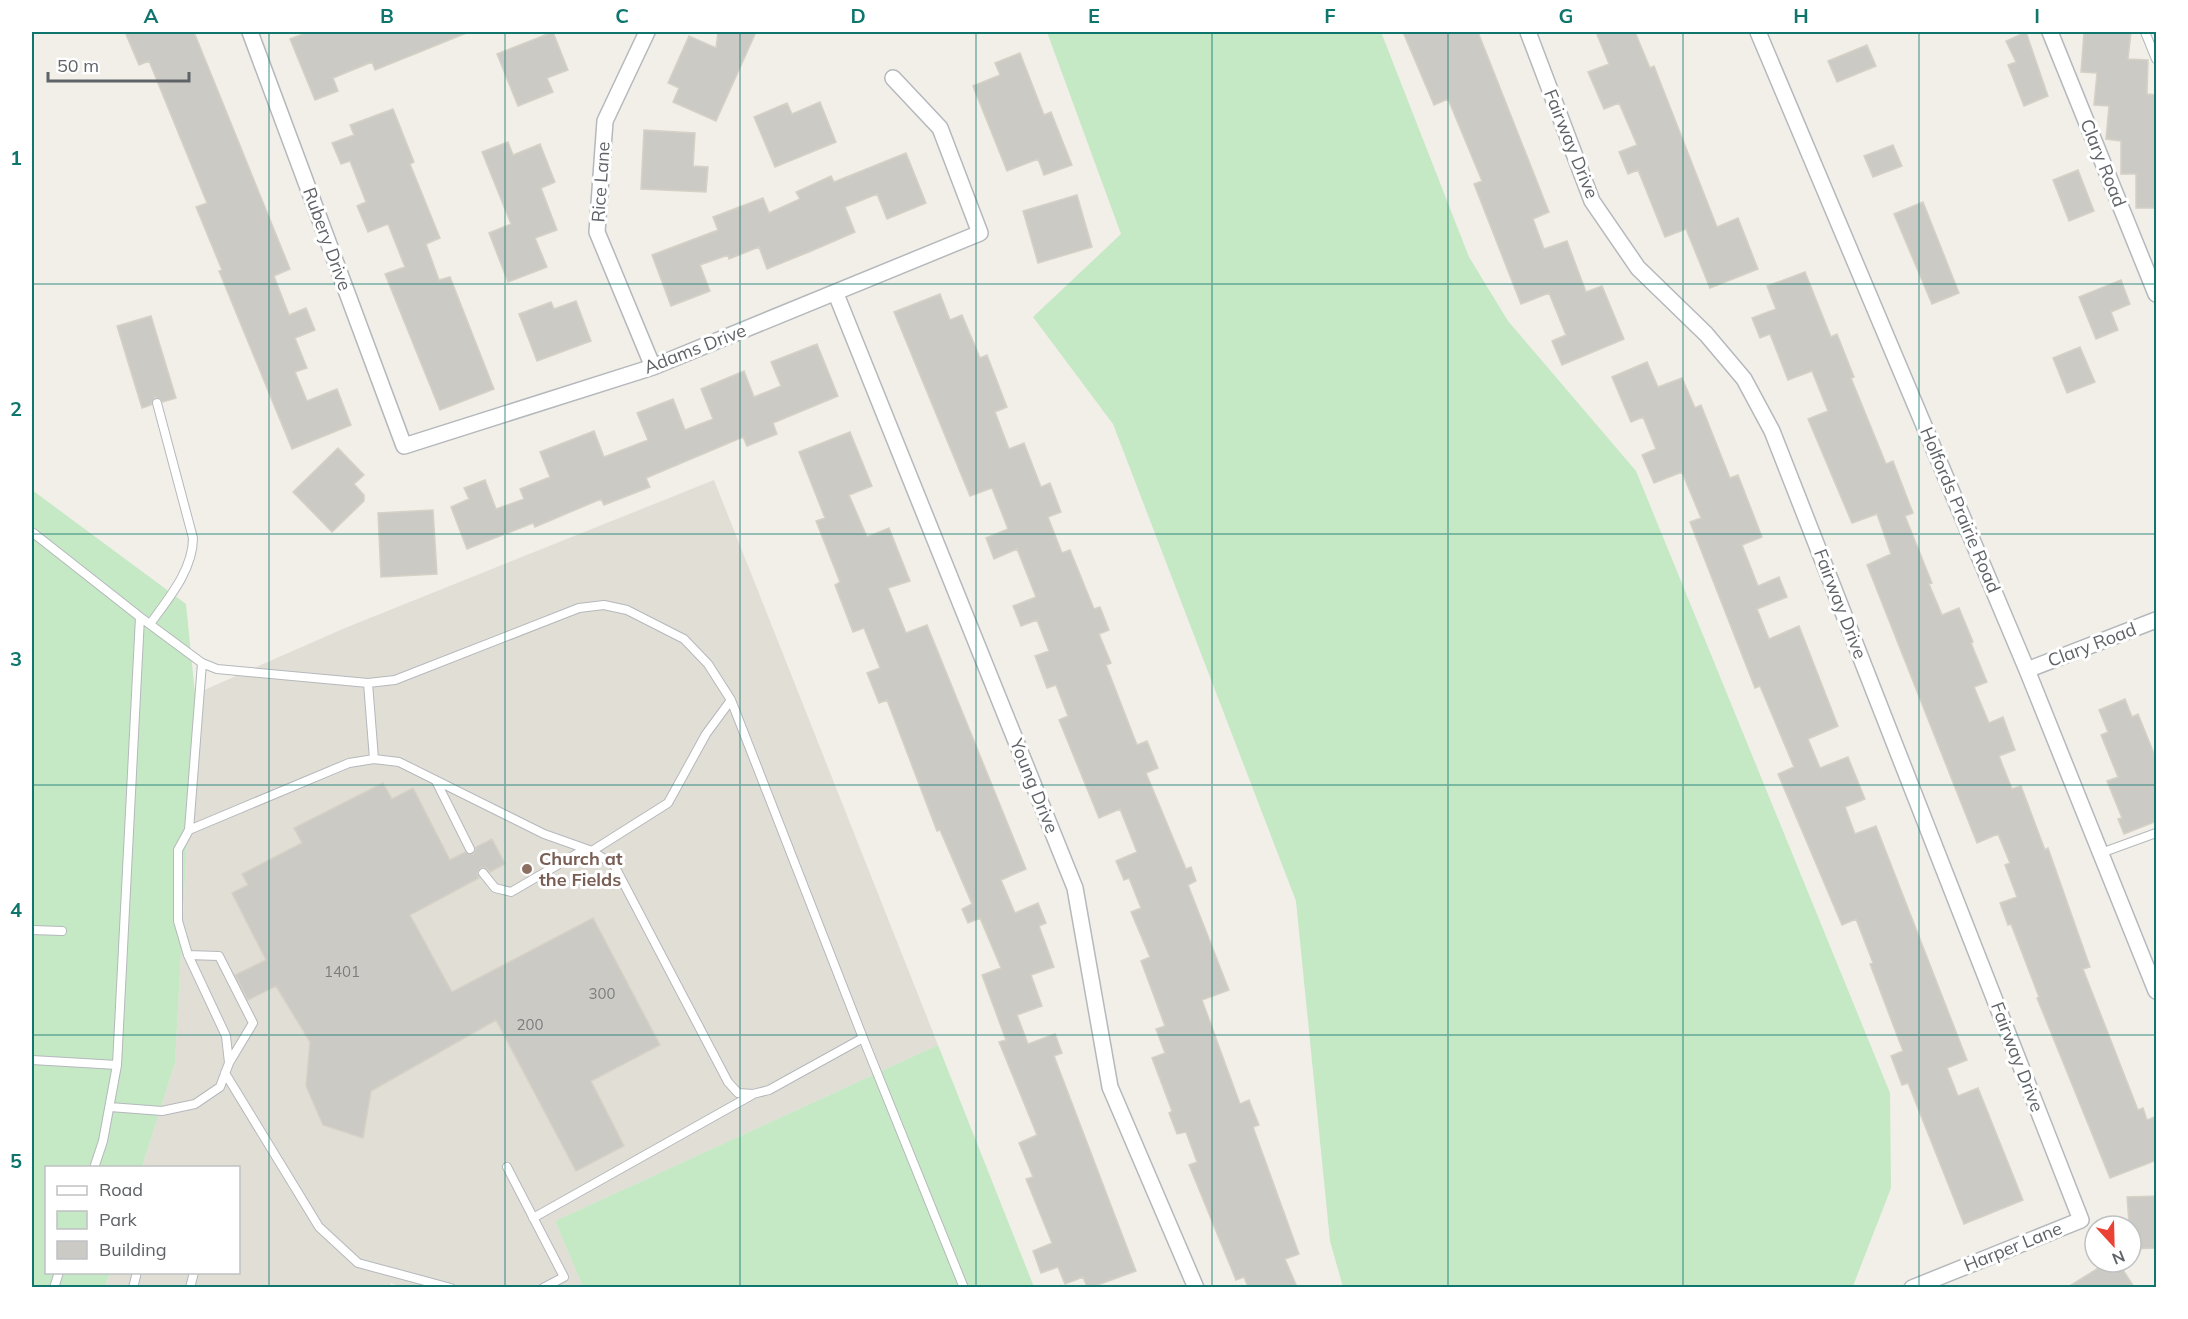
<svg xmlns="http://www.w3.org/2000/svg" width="2188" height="1319" font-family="Mulish,sans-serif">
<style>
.education{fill:#e1ded6}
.green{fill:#c5e8c5}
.building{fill:#cccac5;stroke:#d6d1c6;stroke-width:1.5}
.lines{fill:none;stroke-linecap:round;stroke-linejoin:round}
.lane-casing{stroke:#b5b8bc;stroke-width:10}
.street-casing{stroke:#b5b8bc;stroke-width:18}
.lane{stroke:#fff;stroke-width:8}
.street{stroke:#fff;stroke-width:15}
.grid{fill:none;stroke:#0f766e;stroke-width:1.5;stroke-opacity:0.55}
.education-dot{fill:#8d6e63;stroke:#fff;stroke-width:2}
.labels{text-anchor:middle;stroke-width:6;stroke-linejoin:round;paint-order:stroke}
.number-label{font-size:15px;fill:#7a7d7f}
.street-label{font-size:18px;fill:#5f6368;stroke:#fff}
.education-label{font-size:18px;font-weight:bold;fill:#785e54;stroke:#fff;text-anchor:start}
.neatline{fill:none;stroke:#0f766e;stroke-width:2}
.grid-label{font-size:20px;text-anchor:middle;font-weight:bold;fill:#0f766e}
</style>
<rect width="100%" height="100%" fill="#f1efe8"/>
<path class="education" d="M714 480 938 1045 555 1221 583 1287 403 1288 391 1283 389 1288H105L110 1273 238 1272V1168L142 1167 175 1063 195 694 345 628Z"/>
<path class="green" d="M1047 32H1381L1469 257 1508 321 1636 471 1890 1093 1891 1188 1853 1286 1343 1287 1330 1241 1296 901 1113 424 1033 317 1121 234Z
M32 490 186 604 195 694 175 1063 142 1167 46 1168V1272L110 1273 105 1287H32Z
M938 1045 1034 1287H583L555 1221Z"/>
<path class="building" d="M125 32H194L290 269 274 276 289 315 306 308 315 330 295 338 307 368 295 372 307 401 337 389 351 425 292 449 219 271 222 270 196 207 207 203 180 137 149 61 139 65Z
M308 32H469L375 70 372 62 333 78 338 91 315 100 290 39Z
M553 32 568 70 547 78 553 92 518 106 497 54Z
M718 32H756L716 121 673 102 679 88 668 83 689 36 716 48Z
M1403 32H1478L1549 212 1533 219 1544 249 1567 241 1586 292 1602 286 1624 339 1562 365 1552 341 1566 335 1549 293 1521 304 1474 184 1482 181 1448 99 1434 105Z
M1596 32H1635L1650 68 1654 66 1717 227 1738 218 1758 269 1710 288 1686 229 1665 237 1638 170 1628 174 1619 152 1637 145 1619 103 1604 109 1588 72 1609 64Z
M2026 32 2048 96 2024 106 2008 65 2016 62 2006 41Z
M2084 32H2131L2128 59 2148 60 2147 94 2157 95V208H2136V174H2121V141L2106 139 2109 106 2094 105 2097 73 2081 72Z
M1867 45 1876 66 1837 82 1828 61Z
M1020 53 1044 115 1051 112 1072 165 1044 175 1038 159 1007 171 973 86 1000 75 995 63Z
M820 102 836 142 775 167 754 117 787 103 792 114Z
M393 109 414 162 410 164 440 238 426 244 439 280 450 277 494 389 440 410 385 274 405 267 388 224 368 232 357 206 366 202 350 161 341 164 332 143 354 135 350 125Z
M644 130 695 133 693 166 708 167 706 192 641 189Z
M508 142 513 155 540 144 555 182 541 188 557 230 535 238 547 267 508 282 489 233 511 224 482 152Z
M1893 145 1902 166 1873 177 1864 156Z
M906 153 926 203 887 219 877 194 845 207 855 232 809 252 767 269 759 247 729 259 728 255 700 265 710 291 671 306 652 255 718 230 713 217 763 198 769 213 800 199 796 192 831 176 834 182Z
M2078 170 2094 211 2069 221 2053 180Z
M1077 195 1092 247 1038 263 1023 211Z
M1923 202 1959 293 1932 304 1894 214Z
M1805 272 1831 337 1837 334 1854 377 1851 378 1886 464 1893 461 1913 513 1905 516 1932 583 1929 584 1942 615 1959 608 1973 642 1971 643 1987 682 1974 687 1989 723 2003 717 2015 750 1999 756 2012 789 2021 786 2045 850 2048 848 2090 967 2083 969 2138 1110 2143 1108 2147 1120 2157 1116V1160L2110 1178 2037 998 2039 997 2011 924 2008 925 2000 903 2017 897 2005 865 2010 863 1998 834 1977 843 1867 565 1891 554 1877 514 1852 523 1808 419 1828 411 1812 371 1788 380 1770 334 1760 338 1752 318 1776 309 1767 286Z
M2121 280 2130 304 2111 312 2118 330 2096 339 2079 297Z
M940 294 950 320 962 315 980 358 987 355 1007 407 995 412 1009 449 1024 443 1041 487 1050 483 1061 512 1048 517 1062 553 1070 550 1094 609 1100 607 1109 630 1099 634 1111 663 1106 665 1137 745 1147 741 1158 768 1146 773 1186 869 1191 867 1196 881 1188 885 1229 990 1202 1000 1240 1104 1249 1100 1259 1125 1253 1127 1299 1254 1285 1259 1297 1287H1248L1244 1277 1236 1280 1189 1165 1197 1162 1186 1132 1177 1134 1169 1113 1172 1111 1152 1058 1165 1053 1156 1029 1165 1026 1141 961 1150 957 1131 912 1141 908 1129 878 1124 880 1116 861 1137 852 1120 809 1099 818 1059 720 1068 716 1056 685 1047 688 1035 656 1049 651 1037 620 1021 626 1013 606 1036 597 1017 549 994 559 986 538 1008 529 992 488 970 496 894 312Z
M576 301 591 341 537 361 519 314 551 302 554 309Z
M151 316 176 398 163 402 155 397 151 405 142 408 117 326Z
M817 344 838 396 773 423 777 434 747 446 743 437 646 478 650 487 604 505 601 499 535 527 533 523 467 549 451 507 469 499 464 488 485 480 496 509 524 499 520 489 550 477 540 452 594 431 604 457 648 440 637 413 673 399 685 430 713 419 701 389 744 371 754 397 781 386 771 362Z
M2080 347 2095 382 2067 393 2053 358Z
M1647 362 1658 387 1682 378 1695 408 1701 405 1730 478 1738 475 1762 537 1742 545 1758 586 1779 577 1787 597 1757 609 1769 639 1799 626 1838 726 1808 739 1820 768 1848 757 1865 799 1845 807 1855 834 1876 826 1967 1060 1947 1068 1958 1096 1978 1088 2023 1200 1964 1224 1908 1083 1902 1085 1891 1056 1903 1051 1870 964 1873 963 1856 919 1842 925 1778 774 1794 767 1760 686 1755 688 1690 522 1701 518 1682 472 1654 483 1642 455 1656 449 1643 417 1631 422 1612 377Z
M850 432 872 486 849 495 867 537 889 528 910 581 888 588 906 633 927 625 1026 869 1001 880 1015 913 1038 903 1046 923 1039 926 1054 967 1031 975 1042 1006 1017 1015 1028 1044 1055 1034 1062 1053 1054 1056 1136 1271 1092 1287H1087L1083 1277 1065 1284 1058 1267 1041 1273 1033 1251 1052 1243 1026 1179 1033 1177 1019 1143 1037 1135 999 1042 1006 1040 982 975 1001 968 980 918 968 923 962 909 972 904 940 830 937 831 887 700 879 703 867 673 880 668 864 628 853 632 835 585 840 582 816 521 825 518 799 452Z
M338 448 364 475 354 484 364 495V501L332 532 293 492Z
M433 510 437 574 381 577 378 513Z
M2125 699 2132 717 2138 714 2157 761V821L2124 834 2118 819 2122 818 2107 781 2118 777 2101 735 2108 732 2099 710Z
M383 783 392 799 413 788 450 860 465 852 473 854 476 847 492 839 505 864 490 872 486 868H480L477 873 479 878 410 915 452 992 593 918 660 1045 591 1081 624 1146 576 1171 496 1020 371 1091 363 1138 323 1125 306 1086 310 1042 276 986 248 1000 235 975 266 960 232 893 248 885 242 874 302 843 294 828Z
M2157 1196V1248L2131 1249 2127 1197Z
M2108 1262H2118L2134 1287H2068Z"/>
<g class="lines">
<g class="lane-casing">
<path id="lane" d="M2145 32 2156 59
M32 532 140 617 117 1065 103 1141 94 1168
M150 624C168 599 193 570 193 538L157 403
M368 683 374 759
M436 781 470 849
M189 830 202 663
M592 851 668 803 706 734 731 700
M2101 853 2156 833
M483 873 495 888 511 892 585 849
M32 930 62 931
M188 955 219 956 253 1023 229 1063
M863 1038 964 1288
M32 1060 117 1065
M225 1073 319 1227 358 1263 451 1288
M110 1107 162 1111 195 1104 220 1087 229 1063 226 1036 188 955 178 921V850L189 830 349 763 374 759 399 762 544 834 592 851 614 865 728 1082 738 1093 753 1094 769 1090 863 1038 731 700 708 664 684 639 627 610 604 605 579 608 395 680 368 683 217 669 202 663 140 617
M507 1167 564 1277 543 1288
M533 1218 752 1095
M54 1288 59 1272
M133 1288 137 1272
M190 1288 194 1272"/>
</g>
<g class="street-casing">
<path id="street" d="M250 32 404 446 653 367 980 233 940 128 893 78
M647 32 605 121 597 232 653 367
M1528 32 1592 201 1638 268 1706 334 1744 379 1772 431 2081 1220 1912 1288
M1758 32 2027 670 2156 991
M2050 32 2156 294
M836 294 1075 888 1110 1087 1196 1288
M2027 670 2156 620"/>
</g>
<use href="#lane" class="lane"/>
<use href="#street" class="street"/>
</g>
<path class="grid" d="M269 32V1288M505 32V1288M740 32V1288M976 32V1288M1212 32V1288M1448 32V1288M1683 32V1288M1919 32V1288M32 284H2156M32 534H2156M32 785H2156M32 1035H2156"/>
<circle class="education-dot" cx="527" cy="869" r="6"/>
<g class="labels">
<g class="number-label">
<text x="342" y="977">1401</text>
<text x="602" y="999">300</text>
<text x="530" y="1030">200</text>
</g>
<g class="street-label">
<text transform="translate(1571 144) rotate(68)" y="6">Fairway Drive</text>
<text transform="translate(2103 163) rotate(68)" y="6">Clary Road</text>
<text transform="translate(601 182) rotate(-86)" y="6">Rice Lane</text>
<text transform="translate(327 239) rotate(70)" y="6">Rubery Drive</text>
<text transform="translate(695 349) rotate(-21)" y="6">Adams Drive</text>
<text transform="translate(1960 510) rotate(67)" y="6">Holfords Prairie Road</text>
<text transform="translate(1840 604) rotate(69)" y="6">Fairway Drive</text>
<text transform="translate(2092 645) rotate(-21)" y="6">Clary Road</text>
<text transform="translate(1034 786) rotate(68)" y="6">Young Drive</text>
<text transform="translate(2017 1057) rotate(69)" y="6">Fairway Drive</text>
<text transform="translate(2013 1247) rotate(-22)" y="6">Harper Lane</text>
</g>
<g class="education-label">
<text x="539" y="865">Church at<tspan x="539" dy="21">the Fields</tspan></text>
</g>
</g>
<rect width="2188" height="1319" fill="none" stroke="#ffffff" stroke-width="66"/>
<rect x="45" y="1166" width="195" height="108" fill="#ffffff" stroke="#bfc1c3" stroke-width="1.5"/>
<rect x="57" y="1186" width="30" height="9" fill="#ffffff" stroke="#bfc1c3" stroke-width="1.5"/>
<text x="99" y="1196" font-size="18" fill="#5f6368">Road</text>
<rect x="57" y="1211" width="30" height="18" fill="#c5e8c5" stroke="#bfc1c3" stroke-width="1.5"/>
<text x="99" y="1226" font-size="18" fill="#5f6368">Park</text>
<rect x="57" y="1241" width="30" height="18" fill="#cccac5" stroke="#bfc1c3" stroke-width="1.5"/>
<text x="99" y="1256" font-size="18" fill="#5f6368">Building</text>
<g transform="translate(2113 1244) rotate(158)"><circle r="28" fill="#ffffff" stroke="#bfc1c3" stroke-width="1.5"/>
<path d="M0-4.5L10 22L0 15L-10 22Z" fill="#ea4335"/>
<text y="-9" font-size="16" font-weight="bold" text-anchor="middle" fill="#5f6368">N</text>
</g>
<path d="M48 72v9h141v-9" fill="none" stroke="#5f6368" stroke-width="3"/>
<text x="57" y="72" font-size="18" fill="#5f6368" stroke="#ffffff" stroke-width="4.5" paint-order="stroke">50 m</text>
<rect x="33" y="33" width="2122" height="1253" class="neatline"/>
<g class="grid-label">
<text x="151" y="23">A</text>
<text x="387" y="23">B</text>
<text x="622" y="23">C</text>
<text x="858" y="23">D</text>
<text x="1094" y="23">E</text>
<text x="1330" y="23">F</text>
<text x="1566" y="23">G</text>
<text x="1801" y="23">H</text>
<text x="2037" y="23">I</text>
<text x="16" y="165">1</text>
<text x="16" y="416">2</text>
<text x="16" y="666">3</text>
<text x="16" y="917">4</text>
<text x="16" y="1168">5</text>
</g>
</svg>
